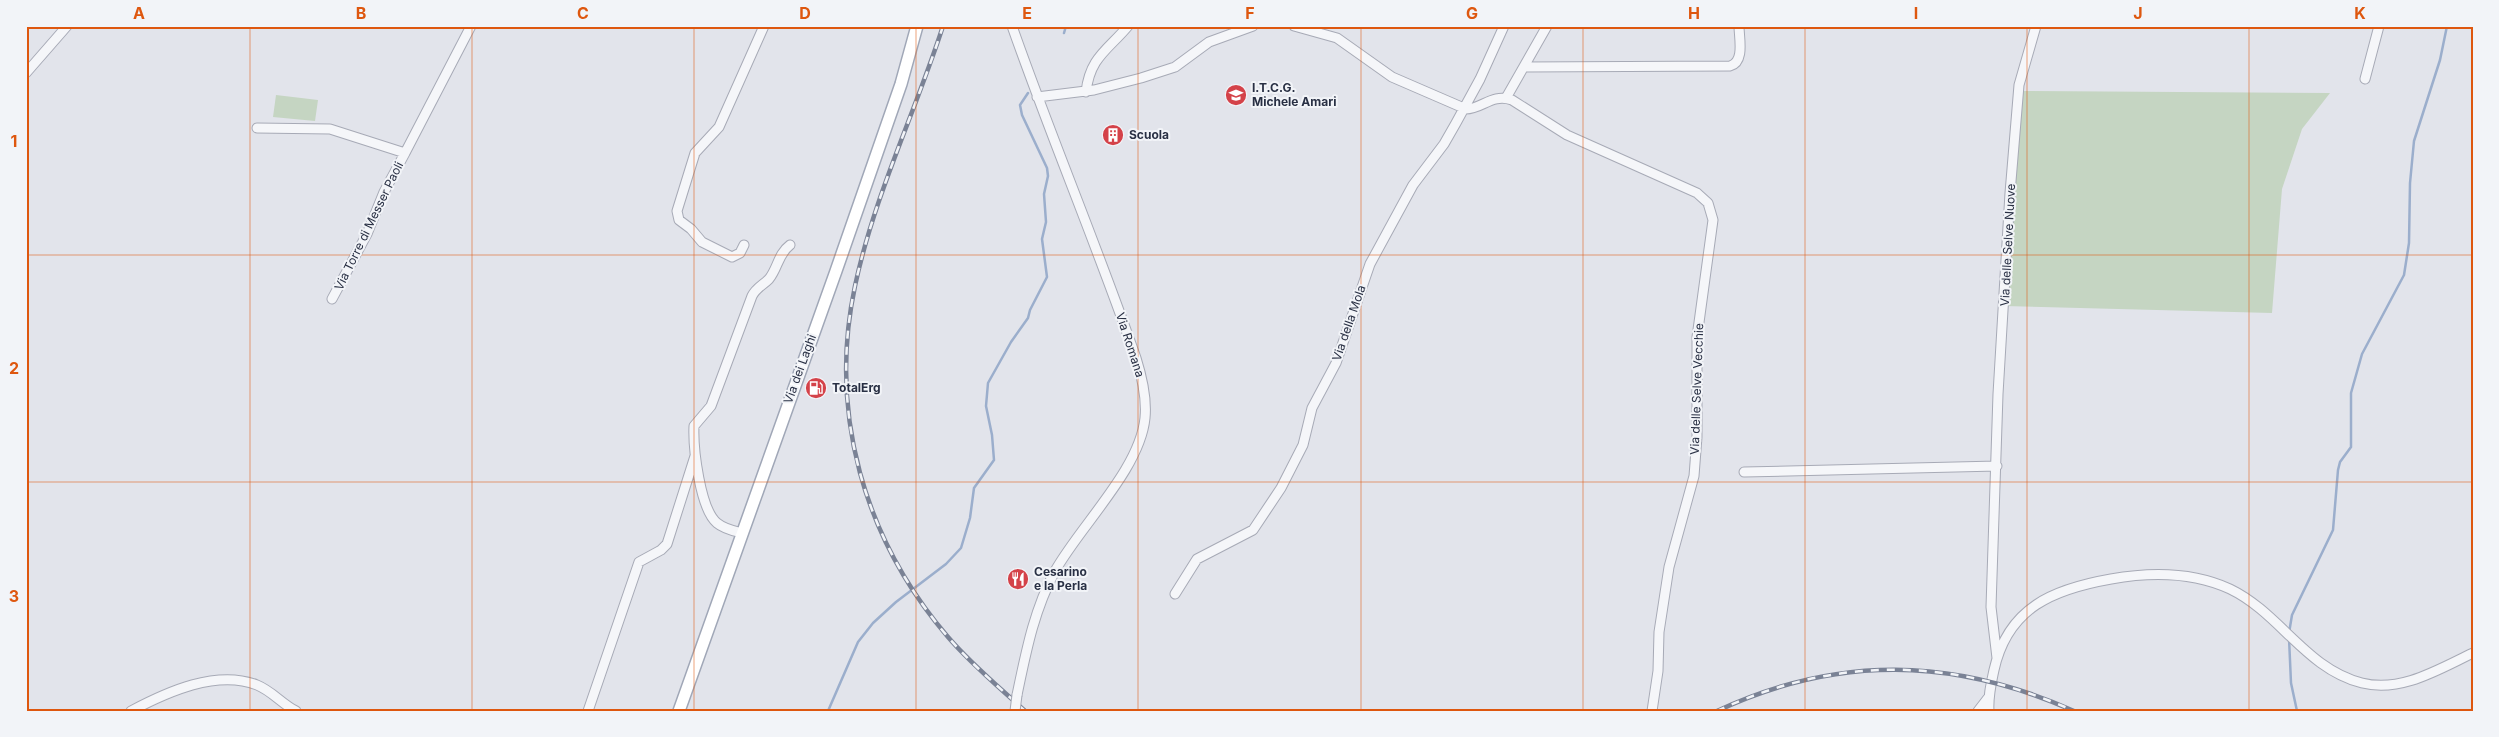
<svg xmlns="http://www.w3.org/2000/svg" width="2499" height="737" font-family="Inter,sans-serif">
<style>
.green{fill:#c5d5c2}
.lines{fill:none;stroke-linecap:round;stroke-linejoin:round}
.stream{stroke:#9baecc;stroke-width:2.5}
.minor-casing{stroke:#a7aab6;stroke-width:11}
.major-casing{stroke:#a0a7b7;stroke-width:14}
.minor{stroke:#f5f6f9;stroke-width:9}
.major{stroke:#fff;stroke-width:11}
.rail-casing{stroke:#7a8295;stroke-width:4.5}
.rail{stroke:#f2f4f8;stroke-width:2.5;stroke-dasharray:8;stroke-linecap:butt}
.minor-bridge-casing{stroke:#a7aab6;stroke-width:11;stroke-linecap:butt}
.minor-bridge{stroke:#f5f6f9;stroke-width:9}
.grid{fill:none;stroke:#de570f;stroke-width:1;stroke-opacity:0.55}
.labels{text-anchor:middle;stroke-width:4;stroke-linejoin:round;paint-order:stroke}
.poi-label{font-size:12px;font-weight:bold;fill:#293044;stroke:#f2f4f8;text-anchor:start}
.street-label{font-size:12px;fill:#293044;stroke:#f2f4f8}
.neatline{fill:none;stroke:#de570f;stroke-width:2}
.grid-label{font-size:16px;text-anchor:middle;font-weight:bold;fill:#de570f}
</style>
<rect width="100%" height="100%" fill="#e2e4eb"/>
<path class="green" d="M2019 91 2330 93 2302 129 2282 189 2272 313 2004 306Z
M276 95 318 100 315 121 273 117Z"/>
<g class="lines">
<path class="stream" d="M1064 33 1066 26
M2289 633 2292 615 2333 530 2338 470 2340 462 2351 447V393L2362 354 2404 275 2409 243 2410 183 2414 141 2440 60 2447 26
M2289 638 2291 683 2297 711
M828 711 858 642 873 623 896 602 946 564 961 548 970 518 974 488 994 460 992 435 986 406 988 383 1011 342 1028 318 1030 310 1047 277 1042 239 1046 222 1044 194 1048 176 1047 168 1022 115 1020 105 1028 93"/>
<g class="minor-casing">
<path id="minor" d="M1012 26C1051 137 1097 246 1136 358 1142 377 1147 398 1145 418 1140 469 1080 526 1055 571 1034 610 1026 652 1017 695
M1294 26 1337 38 1392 77 1466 109C1482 109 1492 93 1512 100L1567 135 1697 193 1708 203 1713 220 1697 337V437L1694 476 1669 567 1659 632 1658 671 1652 711
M1524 67 1730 66C1745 62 1739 38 1739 26
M26 73 67 26
M2365 79 2379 26
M1086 92C1090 57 1108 50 1128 26
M1037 97 1094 90 1141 78 1175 67 1209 42 1253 26
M1506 98 1547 26
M257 128 330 129 405 153 471 26
M744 245 740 253 732 257 702 242 691 229 679 220 677 211 695 153 719 127 764 26
M332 299 367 234 384 192 405 153
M1744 472 1997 466
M742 533C734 531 724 529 717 523 700 509 693 448 694 426L711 406 752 296C756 288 763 285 769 279 778 268 778 254 790 245
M1175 594 1197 559 1253 530 1281 488 1303 445 1312 408 1336 363 1370 264 1413 185 1444 144 1456 123 1480 79 1504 26
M1997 658 1991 607 1998 394 2010 193 2019 85 2036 26
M131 711C167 692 217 669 257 685 272 691 282 704 296 711
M588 711 639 562 661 550 667 544 695 456
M1978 711 1988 698
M1989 711C1988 696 1991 684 1994 670 2008 607 2054 589 2111 579 2150 572 2193 572 2230 589 2280 613 2306 669 2362 683 2401 693 2439 669 2473 653"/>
</g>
<g class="major-casing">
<path id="major" d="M679 711 836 271 901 84 917 26"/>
</g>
<use href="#minor" class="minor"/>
<use href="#major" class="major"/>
<g class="rail-casing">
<path id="rail" d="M943 26C915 113 874 196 855 286 828 413 864 539 948 637 971 664 999 687 1025 711
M1717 711C1837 655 1953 657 2074 711"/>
</g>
<use href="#rail" class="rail"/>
<g class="minor-bridge-casing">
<path id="minor-bridge" d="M1015 711 1017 695"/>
</g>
<use href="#minor-bridge" class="minor-bridge"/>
</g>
<path class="grid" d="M250 26V711M472 26V711M694 26V711M916 26V711M1138 26V711M1361 26V711M1583 26V711M1805 26V711M2027 26V711M2249 26V711M26 255H2473M26 482H2473"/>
<defs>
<g id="school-disc" transform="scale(1.125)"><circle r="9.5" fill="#d44249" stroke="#f2f4f8"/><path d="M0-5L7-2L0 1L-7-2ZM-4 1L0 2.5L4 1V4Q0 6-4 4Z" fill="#fff"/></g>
<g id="building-disc" transform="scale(1.125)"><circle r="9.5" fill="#d44249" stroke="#f2f4f8"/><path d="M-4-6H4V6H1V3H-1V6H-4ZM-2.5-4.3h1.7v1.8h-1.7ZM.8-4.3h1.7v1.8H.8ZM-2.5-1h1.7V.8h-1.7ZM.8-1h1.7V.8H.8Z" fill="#fff"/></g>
<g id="fuel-disc" transform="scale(1.125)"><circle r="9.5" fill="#d44249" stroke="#f2f4f8"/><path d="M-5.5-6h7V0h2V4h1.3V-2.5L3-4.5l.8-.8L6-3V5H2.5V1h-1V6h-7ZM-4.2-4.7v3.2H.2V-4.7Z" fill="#fff"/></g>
<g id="restaurant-disc" transform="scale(1.125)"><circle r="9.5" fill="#d44249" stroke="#f2f4f8"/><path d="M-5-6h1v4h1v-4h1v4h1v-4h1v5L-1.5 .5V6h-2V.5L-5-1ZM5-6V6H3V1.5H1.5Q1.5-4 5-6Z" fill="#fff"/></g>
</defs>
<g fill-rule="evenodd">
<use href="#school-disc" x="1236" y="95"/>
<use href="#building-disc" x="1113" y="135"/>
<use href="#fuel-disc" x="816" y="388"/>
<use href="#restaurant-disc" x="1018" y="579"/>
</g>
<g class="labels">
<g class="poi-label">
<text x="1252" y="92">I.T.C.G.<tspan x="1252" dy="14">Michele Amari</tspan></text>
<text x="1129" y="139">Scuola</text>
<text x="832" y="392">TotalErg</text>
<text x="1034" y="576">Cesarino<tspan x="1034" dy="14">e la Perla</tspan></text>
</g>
<g class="street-label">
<text transform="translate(369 226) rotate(-64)" y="4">Via Torre di Messer Paoli</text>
<text transform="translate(2008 245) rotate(-87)" y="4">Via delle Selve Nuove</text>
<text transform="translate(1349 323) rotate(-71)" y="4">Via della Mola</text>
<text transform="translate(1130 345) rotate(72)" y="4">Via Romana</text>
<text transform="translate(800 369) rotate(-70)" y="4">Via dei Laghi</text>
<text transform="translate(1697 389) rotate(-88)" y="4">Via delle Selve Vecchie</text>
</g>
</g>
<rect width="2499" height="737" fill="none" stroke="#f2f4f8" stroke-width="55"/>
<rect x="28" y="28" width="2444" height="682" class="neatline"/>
<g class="grid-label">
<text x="139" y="19">A</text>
<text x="361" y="19">B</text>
<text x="583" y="19">C</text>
<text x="805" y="19">D</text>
<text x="1027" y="19">E</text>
<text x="1250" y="19">F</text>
<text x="1472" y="19">G</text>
<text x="1694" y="19">H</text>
<text x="1916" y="19">I</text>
<text x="2138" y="19">J</text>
<text x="2360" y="19">K</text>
<text x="14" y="147">1</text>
<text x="14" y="374">2</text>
<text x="14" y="602">3</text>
</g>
</svg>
